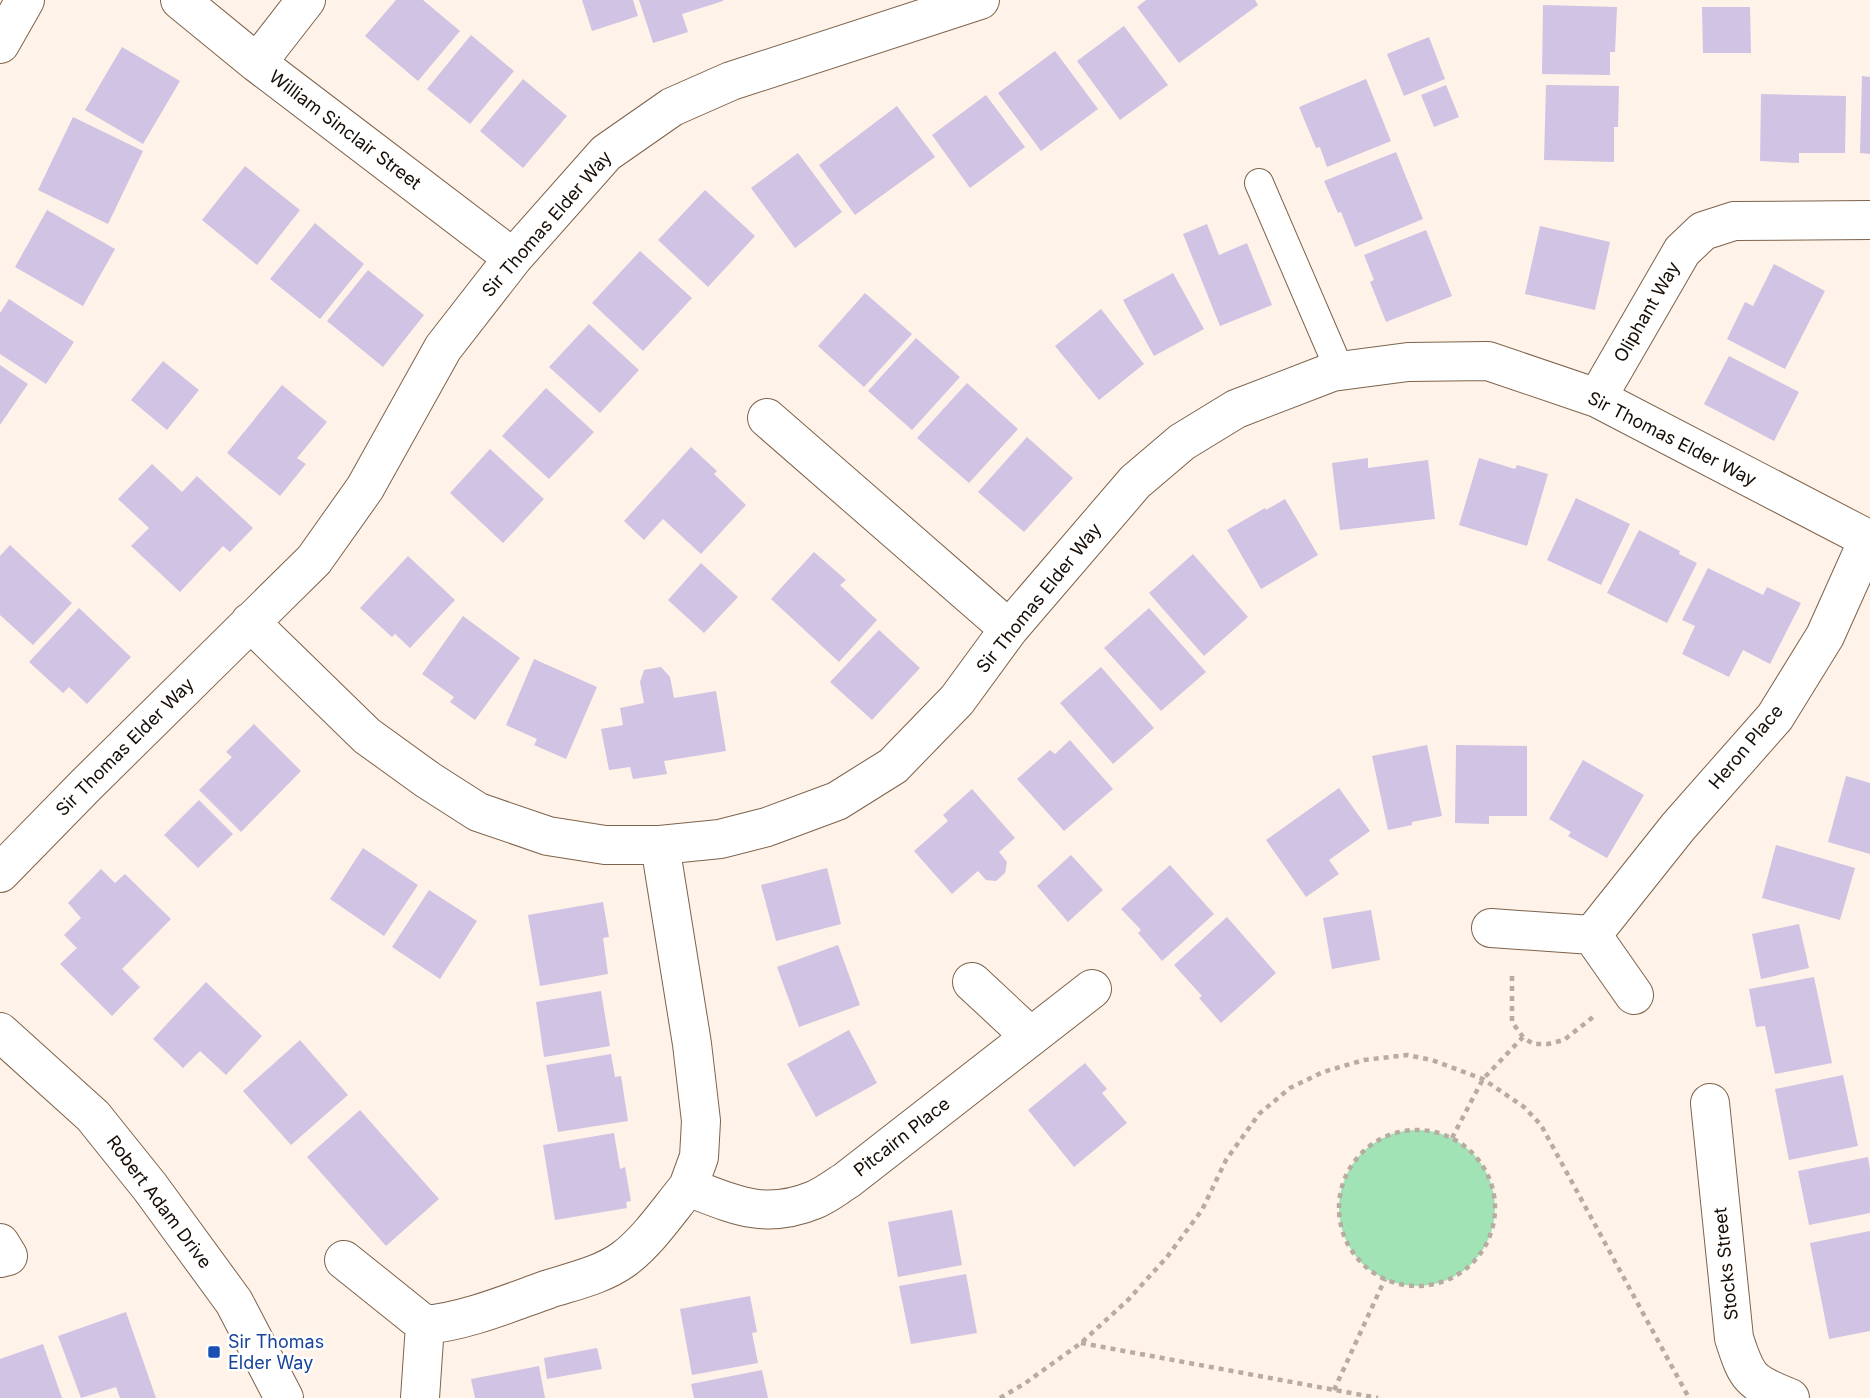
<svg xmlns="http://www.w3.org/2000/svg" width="1870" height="1398" font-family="Inter,sans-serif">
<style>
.green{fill:#a2e3b6}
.building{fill:#d1c3e4}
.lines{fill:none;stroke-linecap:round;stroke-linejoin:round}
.lane-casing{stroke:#7d634b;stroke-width:30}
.street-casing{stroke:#7d634b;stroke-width:40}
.secondary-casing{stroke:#7d634b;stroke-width:40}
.path{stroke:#b7aba2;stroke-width:4.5;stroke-dasharray:5 5;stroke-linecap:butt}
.lane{stroke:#fff;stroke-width:28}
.street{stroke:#fff;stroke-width:38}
.secondary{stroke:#fff;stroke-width:38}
.transit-dot{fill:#1a4fb4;stroke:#fff;stroke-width:2.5}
.labels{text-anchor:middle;stroke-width:5;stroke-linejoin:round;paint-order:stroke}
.street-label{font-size:18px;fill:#170d05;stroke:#fff}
.transit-label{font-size:18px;fill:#164399;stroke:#fff;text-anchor:start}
</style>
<rect width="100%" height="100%" fill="#fff2e8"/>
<path class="green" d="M1339 1208a78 78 0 1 1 156 0a78 78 0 1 1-156 0Z"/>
<path class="building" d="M396 0H423L460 31 418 81 365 36Z
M582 0H633L638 16 592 31Z
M639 0H723V1L682 14 688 32 653 43Z
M1146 0H1255L1258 5 1179 63 1137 7Z
M1543 5 1617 7 1615 52H1610V75L1542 74Z
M1702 7H1750L1751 53H1703Z
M1124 26 1168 85 1120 120 1077 61Z
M471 35 514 71 470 124 427 89Z
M1429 37 1445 79 1404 96 1387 54Z
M122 47 180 81 143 144 85 110Z
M1055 51 1098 109 1041 151 998 93Z
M1862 76 1870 77V154L1860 153Z
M523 79 567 116 523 168 480 131Z
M1366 79 1391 141 1327 167 1320 147 1316 148 1299 107Z
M1446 85 1459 117 1434 127 1421 95Z
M1546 85 1619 86 1618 127H1614V162L1544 160Z
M1761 94 1846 96 1845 153H1799V163L1760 161Z
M986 95 1025 147 970 188 932 135Z
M897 106 935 157 855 215 819 165Z
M73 117 143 151 108 224 38 190Z
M1396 152 1423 219 1355 247 1341 212 1338 213 1324 181Z
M798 153 842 212 795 248 751 188Z
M245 166 300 210 257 265 202 220Z
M705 190 755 236 708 287 658 240Z
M47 210 115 249 83 306 15 267Z
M315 223 364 264 320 319 270 279Z
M1207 224 1219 255 1247 243 1272 305 1220 326 1183 234Z
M1540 226 1610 242 1595 310 1525 294Z
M1426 230 1452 296 1386 322 1370 282 1374 280 1364 255Z
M640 251 692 298 643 351 592 303Z
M1774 264 1825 291 1785 369 1727 339 1745 302 1753 306Z
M368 270 424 315 383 367 327 321Z
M1173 273 1204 329 1154 356 1123 300Z
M865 293 912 334 864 387 818 346Z
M9 299 74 342 46 384 0 354V313Z
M1101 309 1144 364 1099 400 1055 346Z
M589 324 639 370 600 413 549 367Z
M916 338 960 377 912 430 868 391Z
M1729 356 1799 392 1774 441 1704 404Z
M163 361 199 390 167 430 131 400Z
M0 365 28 384 0 425Z
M967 383 1018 429 969 483 917 438Z
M282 385 327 422 297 458 306 464 280 496 227 453Z
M546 388 594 432 549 479 502 436Z
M1027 437 1073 478 1024 532 978 492Z
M691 447 717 471 714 474 746 505 701 554 663 519 644 540 624 521Z
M490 449 544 499 503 543 450 493Z
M1368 458V468L1428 460 1435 519 1340 530 1332 463Z
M1479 458 1515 469 1517 465 1548 474 1527 546 1459 525Z
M152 464 182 492 197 476 253 528 230 552 223 546 180 592 131 546 149 528 118 499Z
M1576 498 1630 524 1601 585 1547 560Z
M1285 499 1318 555 1261 589 1227 530 1265 508 1266 510Z
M1639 530 1680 551 1679 554 1697 563 1667 623 1607 593Z
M10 545 72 603 33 645 0 615V556Z
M814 552 846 580 840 585 877 620 839 662 771 599Z
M1193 554 1248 617 1204 656 1149 593Z
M408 556 455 600 410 648 395 634 392 637 360 608Z
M701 563 738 597 704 633 668 600Z
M1708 568 1763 595 1767 587 1801 603 1770 664 1743 650 1729 677 1682 654 1695 626 1682 620Z
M79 608 131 657 87 704 69 687 63 693 29 662Z
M1149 608 1206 672 1161 711 1104 648Z
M463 616 520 658 475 720 450 702 454 697 422 674Z
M879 630 920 668 872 720 830 682Z
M534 659 597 687 566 759 534 745 537 739 506 725Z
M661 667 670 677 674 698 716 691 726 751 664 761 667 774 633 779 630 767 609 770 601 729 623 725 620 708 644 703 640 682 644 670Z
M1101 667 1154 728 1113 764 1060 703Z
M254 724 301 771 241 832 199 790 232 757 226 752Z
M1070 740 1113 789 1064 831 1017 779 1050 750 1055 754Z
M1427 745 1442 816 1412 822V825L1388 830 1372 756Z
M1456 745 1527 746V816H1489V824L1455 823Z
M1583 760 1644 795 1607 858 1568 836 1571 832 1549 819Z
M1846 776 1870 783V854L1828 842Z
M1339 788 1370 831 1329 860 1339 874 1306 897 1266 840Z
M972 789 1015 838 999 852 1007 862 1005 873 996 881 986 880 978 871 952 894 914 851 948 821 943 815Z
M199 800 233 834 198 868 164 835Z
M1776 845 1855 868 1840 920 1762 898Z
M363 848 418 885 384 936 330 899Z
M1071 855 1103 890 1068 922 1037 886Z
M1170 865 1214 914 1162 961 1138 933 1141 930 1121 909Z
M827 868 841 924 776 941 761 885Z
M101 869 115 883 125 874 171 919 122 969 140 987 112 1016 60 964 77 948 64 935 81 918 68 903Z
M429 890 477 921 440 979 392 947Z
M603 902 609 937 603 938 608 974 540 986 528 915Z
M1371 910 1380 960 1332 969 1323 918Z
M1227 917 1276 973 1221 1023 1199 998 1202 996 1174 965Z
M1799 924 1809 968 1761 979 1752 934Z
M838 945 860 1005 799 1027 777 967Z
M1814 977 1832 1063 1775 1074 1765 1026 1756 1027 1749 989Z
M206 982 262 1036 226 1075 200 1051 183 1068 153 1039Z
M601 991 610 1046 544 1057 536 1002Z
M849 1030 877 1083 816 1117 787 1064Z
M300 1040 348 1095 291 1145 243 1091Z
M611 1054 615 1077 621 1076 628 1121 558 1132 546 1065Z
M1085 1063 1107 1089 1102 1093 1127 1123 1074 1167 1028 1110Z
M1843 1075 1858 1146 1789 1160 1775 1089Z
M360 1110 439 1199 386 1246 307 1157Z
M614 1133 620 1169 625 1167 631 1201 626 1202 627 1208 555 1220 543 1145Z
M1868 1157 1870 1170V1213L1809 1225 1798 1171Z
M952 1210 962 1265 898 1277 888 1222Z
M1870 1231V1331L1829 1339 1810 1243Z
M966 1274 977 1333 911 1344 899 1286Z
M750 1296 757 1332 752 1333 758 1363 692 1375 680 1309Z
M126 1312 156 1398H120L116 1387 81 1398 58 1336Z
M43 1344 62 1398H0V1359Z
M597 1348 602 1369 547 1379 544 1358Z
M539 1366 545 1398H475L471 1379Z
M762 1370 768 1398H694L691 1384Z"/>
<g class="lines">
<g class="lane-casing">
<path id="lane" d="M1259 183 1340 371"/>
</g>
<g class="street-casing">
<path id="street" d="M180 0 257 63 513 258
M0 44 25 0
M257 63 306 0
M1597 398 1682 251 1703 231 1734 221 1870 220
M767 418 1009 629
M250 622 367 736 428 780 478 812 548 836 605 845H660L720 839 767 827 837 801 893 766 957 700 1009 629 1135 482 1182 442 1236 409 1332 372 1408 362 1488 361 1597 398 1870 540
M660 845 692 1044 701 1121 699 1157 688 1187
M0 873 86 785 314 560 365 488 443 348 513 258 606 153 672 107 731 81 980 0
M1491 928 1592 935 1634 995
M1592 935 1678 827 1775 717 1825 636 1868 540
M972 982 1030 1036
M1710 1103 1734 1338C1747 1379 1750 1382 1790 1398
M0 1243 8 1256 0 1258
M344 1260 425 1325C467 1321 509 1303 549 1289 574 1281 602 1275 624 1259 649 1240 668 1211 688 1187 735 1205 765 1220 814 1200 826 1195 836 1187 847 1180L1092 989
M420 1398 425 1325"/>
</g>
<g class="secondary-casing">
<path id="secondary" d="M0 1032 93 1116 150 1187 234 1302 284 1398"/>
</g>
<path class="path" d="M1512 976V1022L1523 1037 1533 1044H1548L1564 1040 1593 1017
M1339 1208a78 78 0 1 1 156 0a78 78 0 1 1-156 0Z
M1452 1138 1483 1079 1523 1037
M1081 1343 1378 1398
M1334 1390 1385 1279
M1000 1398 1024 1384 1081 1343 1128 1300 1167 1257 1202 1210 1226 1160 1259 1114 1290 1088 1323 1072 1364 1060 1407 1055 1432 1060 1483 1079 1524 1107 1541 1125 1689 1398"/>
<use href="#lane" class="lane"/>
<use href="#street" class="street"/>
<use href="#secondary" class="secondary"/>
</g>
<rect class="transit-dot" x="207" y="1345" width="14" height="14" rx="3.5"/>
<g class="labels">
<g class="street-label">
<text transform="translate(345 130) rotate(37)" y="6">William Sinclair Street</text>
<text transform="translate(547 224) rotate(-49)" y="6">Sir Thomas Elder Way</text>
<text transform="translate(1647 312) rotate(-60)" y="6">Oliphant Way</text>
<text transform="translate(1672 439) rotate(27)" y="6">Sir Thomas Elder Way</text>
<text transform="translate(1039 598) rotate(-51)" y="6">Sir Thomas Elder Way</text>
<text transform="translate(125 747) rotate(-45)" y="6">Sir Thomas Elder Way</text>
<text transform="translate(1746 747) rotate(-50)" y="6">Heron Place</text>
<text transform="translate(902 1137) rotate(-38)" y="6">Pitcairn Place</text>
<text transform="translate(159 1202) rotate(53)" y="6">Robert Adam Drive</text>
<text transform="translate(1726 1264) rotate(-96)" y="6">Stocks Street</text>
</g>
<g class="transit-label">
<text x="228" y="1348">Sir Thomas<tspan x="228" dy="21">Elder Way</tspan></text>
</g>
</g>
</svg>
